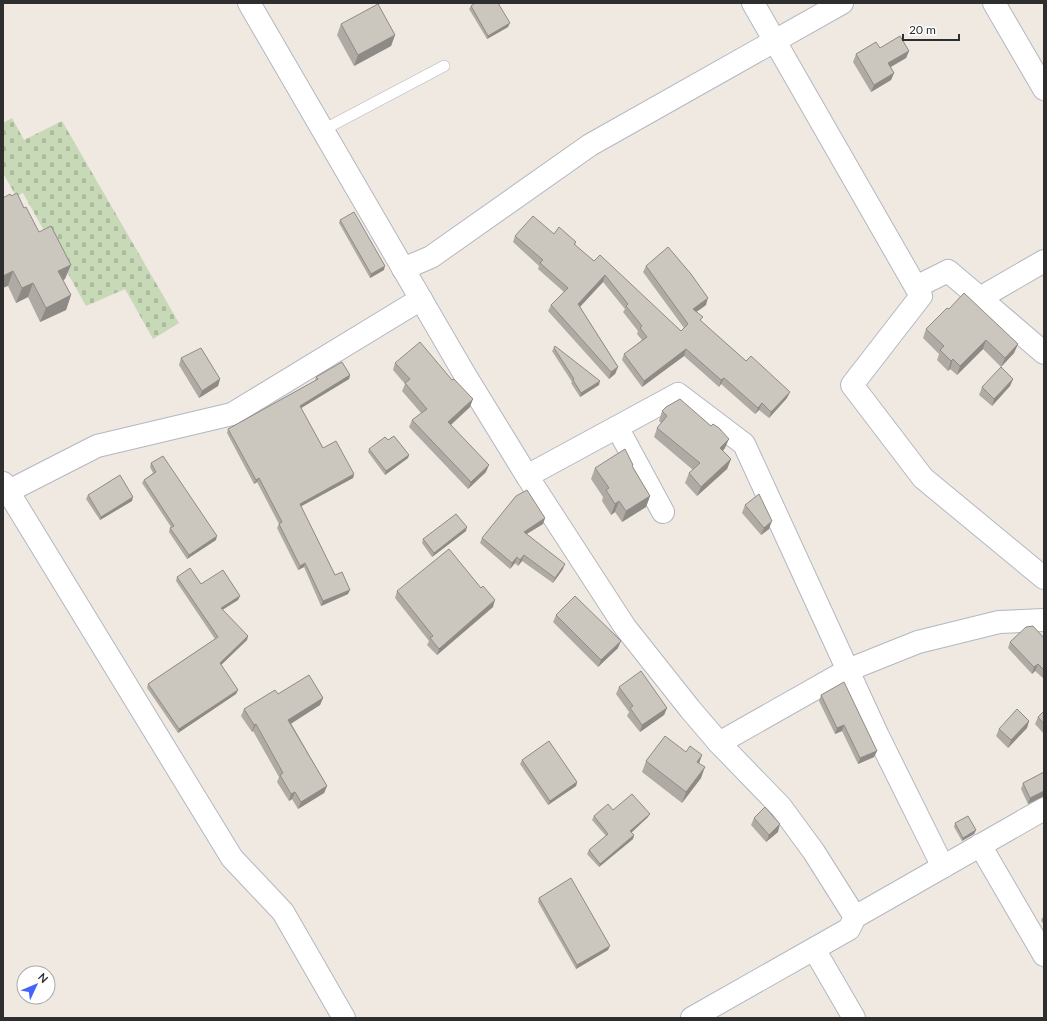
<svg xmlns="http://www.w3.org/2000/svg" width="1047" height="1021" font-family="Lato,sans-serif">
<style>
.cemetery{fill:url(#cemetery-stones)}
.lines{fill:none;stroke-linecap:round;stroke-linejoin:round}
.service-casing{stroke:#b4b7c1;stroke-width:12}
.minor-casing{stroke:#b4b7c1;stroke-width:24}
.tertiary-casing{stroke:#b4b7c1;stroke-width:24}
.service{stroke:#fff;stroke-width:11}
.minor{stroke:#fff;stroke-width:22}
.tertiary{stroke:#fff;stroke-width:22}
.wall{fill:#afaba4}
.shaded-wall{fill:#8e8b86}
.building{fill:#cbc7bf;stroke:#8e8b86}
</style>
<defs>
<pattern id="cemetery-stones" width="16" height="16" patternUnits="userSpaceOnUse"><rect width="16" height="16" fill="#c8d9b8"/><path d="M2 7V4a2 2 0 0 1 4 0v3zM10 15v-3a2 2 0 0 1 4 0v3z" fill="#acbb9e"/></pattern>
</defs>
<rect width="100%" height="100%" fill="#efe9e1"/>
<path class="cemetery" d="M12 118 24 140 62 121 179 323 153 339 125 289 86 306 23 193 16 196 3 173V123Z"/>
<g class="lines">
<g class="service-casing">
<path id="service" d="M323 130 444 66"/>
</g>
<g class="minor-casing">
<path id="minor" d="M753 3 921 296 852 385 923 478 1044 578
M994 3 1044 89
M1044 261 980 298 1044 353
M403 269 431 257 590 145 842 3
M916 287 948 271 980 298
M617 427 663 512
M527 476 678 394 744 444 878 736 943 867
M3 483 232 858 283 912 344 1018
M3 494 97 446 232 414 421 299
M719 743 781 807 814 852 855 917
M980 845 1044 955
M814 949 854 1018
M692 1018 849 929 855 917 1044 809"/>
</g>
<g class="tertiary-casing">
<path id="tertiary" d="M249 3 465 375 527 476 625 627 690 709 719 743 848 670 918 642 999 622 1044 620"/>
</g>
<use href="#service" class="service"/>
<use href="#minor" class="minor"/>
<use href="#tertiary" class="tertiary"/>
</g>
<path class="wall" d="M471 6 508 27 487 39 469 9Z
M341 24 395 35 391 46 354 66 337 35Z
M880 48 909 51 906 58 891 67 894 73 891 80 871 92 853 62 856 54Z
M11 196 24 208 65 279 63 280 71 295 66 310 40 322 28 297 16 303 8 286Z
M340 220 384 270 370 278 339 223Z
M554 234 576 242 575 245 594 261 681 331 684 328 643 272 646 266 706 305 696 312 701 321 787 398 769 418 759 410 755 414 721 384 719 387 684 356 642 387 622 360 624 354 642 340 637 334 638 331 623 312 625 309 603 282 580 307 618 367 615 374 609 379 548 311 551 305 564 292 538 269 539 266 513 242 515 236Z
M949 309 1018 344 1014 353 1001 367 983 349 957 375 950 369 948 371 937 360 939 354 923 338 926 329Z
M554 348 599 385 580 397 571 383 572 382 552 351Z
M181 358 220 379 218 386 199 398 179 365Z
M395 363 470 407 451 425 486 472 468 489 409 427 412 420 421 413 402 391 405 384 393 370Z
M350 375 349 379 301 408 323 448 354 474 353 478 301 506 335 575 348 594 321 606 304 567 298 570 277 528 279 524 257 482 254 484 227 433 228 429 315 381 316 377Z
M1013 379 1010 386 992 406 979 395 982 387Z
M662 411 725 448 723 451 731 459 727 469 697 496 685 483 689 473 693 470 654 437 657 428 661 423 659 421Z
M388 440 409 455 408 458 385 475 368 452 369 449Z
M151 463 216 540 187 559 169 532 170 528 171 527 142 483 144 480 153 473 150 467Z
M633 467 650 496 646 507 622 522 615 512 611 515 602 501 603 497 591 479 595 468Z
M88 495 132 501 100 520 86 499Z
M745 505 769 529 761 535 742 513Z
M545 518 543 524 527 534 563 569 553 583 522 561 518 566 515 563 510 569 480 543 482 538Z
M466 531 432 557 422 543 423 539Z
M177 577 240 596 238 600 222 610 248 636 247 640 221 665 238 690 236 694 178 733 147 688 148 684 215 639 176 581Z
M397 591 493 607 437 655 427 645 429 641 395 598Z
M556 615 618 648 598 667 553 622Z
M1044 638V679L1035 671 1032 674 1008 648 1010 642Z
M619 687 667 708 664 715 640 732 627 716 629 712 616 694Z
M278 694 323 698 320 705 291 723 327 786 324 793 298 809 292 799 289 801 277 782 279 777 253 731 252 732 241 716 244 709Z
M821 695 877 751 874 757 858 764 842 731 835 734 819 701Z
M1044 711V734L1035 724 1038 717Z
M1029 721 1027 728 1008 748 996 736 999 729Z
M686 752 702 755 699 763 701 778 682 803 642 772 646 761Z
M522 760 577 782 576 786 548 805 520 764Z
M1044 772V796L1028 804 1021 789 1023 783Z
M613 810 648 817 631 832 634 835 633 839 599 867 587 854 589 850 606 836 592 820 594 816Z
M754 818 778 832 766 842 751 825Z
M955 823 976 830 974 834 962 841 954 827Z
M539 898 608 950 576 969 538 902Z
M1044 916V925L1041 920 1043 917Z"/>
<path class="shaded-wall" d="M510 23 508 27 487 39 488 36Z
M395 35 391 46 354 66 358 55Z
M909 51 906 58 885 70 888 63Z
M894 73 891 80 871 92 874 85Z
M71 265 65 279 53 285 58 271Z
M385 266 384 270 370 278 371 274Z
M13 271 8 286 3 288V276Z
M605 275 603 282 576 311 578 304Z
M33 283 28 297 16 303 22 288Z
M71 295 66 310 40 322 46 308Z
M708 298 706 305 691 316 693 309Z
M986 340 983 349 957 375 960 366Z
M1018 344 1014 353 1001 367 1005 358Z
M686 349 684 356 642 387 644 381Z
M953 359 950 369 948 371 951 361Z
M618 367 615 374 609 379 611 372Z
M350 375 349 379 298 410 300 406Z
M724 378 721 384 719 387 721 380Z
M220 379 218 386 199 398 202 391Z
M1013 379 1010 386 992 406 994 399Z
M600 381 599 385 580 397 581 393Z
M790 392 787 398 769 418 771 412Z
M473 399 470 407 446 429 448 422Z
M762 403 759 410 755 414 758 408Z
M729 439 725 448 717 457 720 448Z
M409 455 408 458 385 475 386 471Z
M731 459 727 469 697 496 701 487Z
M489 465 486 472 468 489 471 482Z
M354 474 353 478 298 508 300 504Z
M259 478 257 482 254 484 256 480Z
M650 496 646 507 622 522 626 511Z
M133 497 132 501 100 520 101 517Z
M619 501 615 512 611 515 615 504Z
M545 518 543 524 521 537 524 532Z
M772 521 769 529 761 535 764 528Z
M467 527 466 531 432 557 434 553Z
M217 536 216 540 187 559 189 555Z
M524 555 522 561 518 566 520 560Z
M517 557 515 563 510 569 512 563Z
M305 563 304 567 298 570 300 566Z
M565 564 563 569 553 583 555 578Z
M350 590 348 594 321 606 323 601Z
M240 596 238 600 219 612 221 608Z
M495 600 493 607 437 655 439 649Z
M248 636 247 640 219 667 220 663Z
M621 641 618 648 598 667 601 660Z
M1038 664 1035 671 1032 674 1034 667Z
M238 690 236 694 178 733 179 729Z
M323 698 320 705 286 727 288 720Z
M667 708 664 715 640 732 642 725Z
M1029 721 1027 728 1008 748 1011 740Z
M256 724 253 731 252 732 254 725Z
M844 725 842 731 835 734 837 728Z
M877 751 874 757 858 764 860 758Z
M702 755 698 766 697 762Z
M705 767 701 778 682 803 686 792Z
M577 782 576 786 548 805 550 801Z
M327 786 324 793 298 809 301 802Z
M1044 791V796L1028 804 1030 798Z
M295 792 292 799 289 801 291 794Z
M650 814 648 817 629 835 630 831Z
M780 824 778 832 766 842 769 835Z
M976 830 974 834 962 841 963 838Z
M634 835 633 839 599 867 600 864Z
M610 946 608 950 576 969 577 965Z"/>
<path class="building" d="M475 3H498L510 23 488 36 471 6Z
M378 4 395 35 358 55 341 24Z
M900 36 909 51 888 63 894 73 874 85 856 54 876 42 880 48Z
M17 193 24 208 26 207 39 232 51 226 71 265 58 271 71 295 46 308 33 283 22 288 13 271 3 276V198L10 194 11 196Z
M354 212 385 266 371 274 340 220Z
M533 216 554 234 559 227 576 242 574 244 594 261 600 255 681 331 688 324 646 266 668 247 691 274 708 298 693 309 703 317 700 320 746 361 751 356 790 392 771 412 762 403 758 408 724 378 721 380 686 349 644 381 624 354 647 337 640 328 642 326 626 306 628 304 605 275 578 304 618 367 611 372 551 305 568 288 540 263 543 260 515 236Z
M964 293 1018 344 1005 358 986 340 960 366 953 359 951 361 940 350 944 346 926 329 947 308 949 309Z
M420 342 452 380 454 379 473 399 448 422 489 465 471 482 412 420 427 409 405 383 410 379 395 363Z
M555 346 600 381 581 393 573 380 574 379 554 348Z
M201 348 220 379 202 391 181 358Z
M342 362 350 375 300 406 323 448 336 441 354 474 300 504 335 575 342 572 350 590 323 601 305 563 300 566 279 524 282 522 259 478 256 480 228 429 318 379 316 377Z
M1001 367 1013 379 994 399 982 387Z
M680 399 711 426 713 424 719 428 729 439 720 448 731 459 701 487 689 473 700 463 657 428 667 416 662 411 666 407Z
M394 436 409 455 386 471 369 449 385 437 388 440Z
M625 449 633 465 632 466 650 496 626 511 619 501 615 504 606 490 609 488 595 468Z
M163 456 217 536 189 555 170 528 174 526 144 480 156 472 151 463Z
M120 475 133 497 101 517 88 495Z
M527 490 545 518 524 532 565 564 555 578 524 555 520 560 517 557 512 563 482 538 516 496Z
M759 494 772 521 764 528 745 505Z
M456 514 467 527 434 553 423 539Z
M449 549 481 588 483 586 495 600 439 649 430 638 433 636 397 591Z
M190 568 201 584 223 570 240 596 221 608 248 636 220 663 238 690 179 729 148 684 218 637 177 577Z
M575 596 621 641 601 660 556 615Z
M1033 626 1044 638V670L1038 664 1034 667 1010 642 1026 627Z
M641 671 667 708 642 725 630 708 633 706 619 687Z
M309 675 323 698 288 720 327 786 301 802 295 792 291 794 280 775 283 773 256 724 254 725 244 709 275 690 278 694Z
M844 682 877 751 860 758 844 725 837 728 821 695Z
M1017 709 1029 721 1011 740 999 729Z
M1044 711V724L1038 717Z
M665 736 686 752 690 746 702 755 697 762 705 767 686 792 646 761Z
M549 741 577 782 550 801 522 760Z
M1044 772V791L1030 798 1023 783Z
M632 794 650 814 630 831 634 835 600 864 589 850 608 834 594 816 608 804 613 810Z
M765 807 780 824 769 835 754 818Z
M968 816 976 830 963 838 955 823Z
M571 878 610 946 577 965 539 898Z"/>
<rect width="1047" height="1021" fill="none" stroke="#2e2e2e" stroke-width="8"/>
<g transform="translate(36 985) rotate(46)"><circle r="19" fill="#ffffff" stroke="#ababab"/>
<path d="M0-3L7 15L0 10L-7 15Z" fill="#4264fb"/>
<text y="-6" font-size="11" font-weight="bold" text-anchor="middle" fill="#2e2e2e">N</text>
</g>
<path d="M903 34v6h56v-6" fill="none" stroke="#2e2e2e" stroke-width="2"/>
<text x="909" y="34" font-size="12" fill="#2e2e2e" stroke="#ffffff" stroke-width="3" paint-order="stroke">20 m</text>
</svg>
